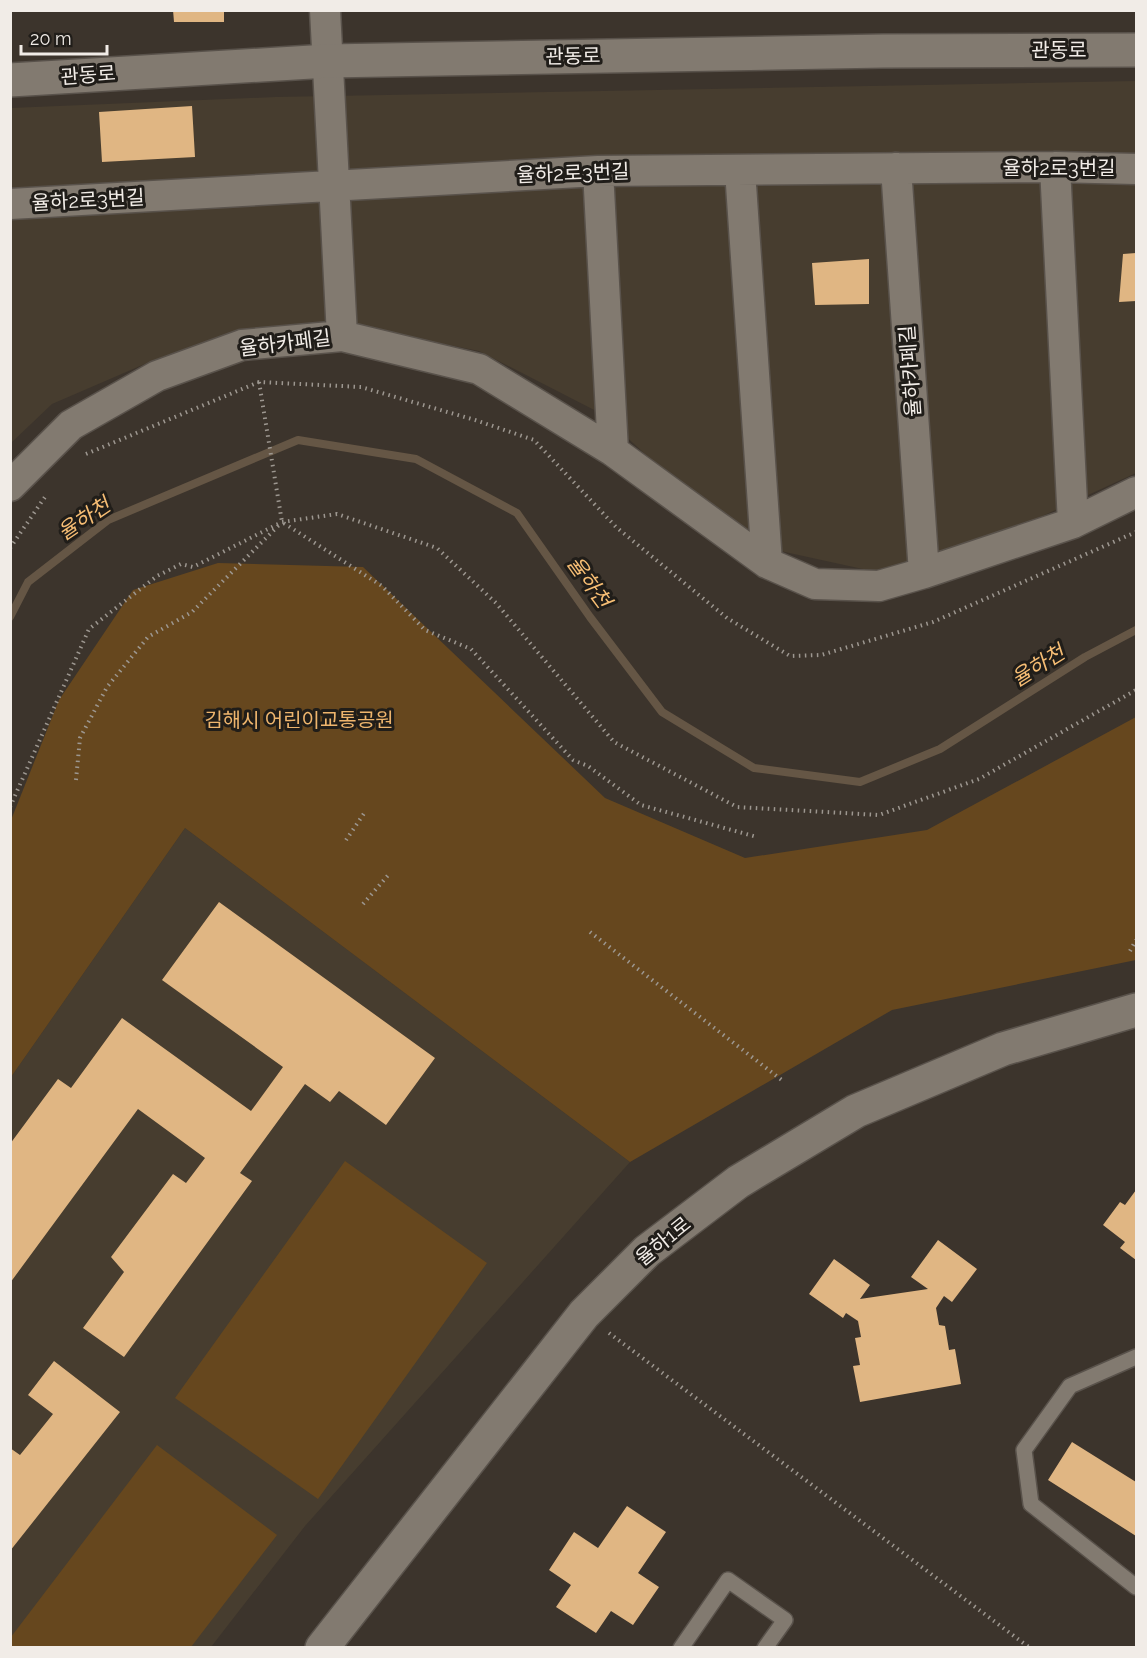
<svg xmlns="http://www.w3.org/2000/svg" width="1147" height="1658" font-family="Raleway,'Noto Sans KR',sans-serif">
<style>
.built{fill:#473d2f}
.green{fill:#66471e}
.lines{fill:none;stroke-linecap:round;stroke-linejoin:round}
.stream{stroke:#655645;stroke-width:8}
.building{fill:#e0b683}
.service-casing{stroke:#59524b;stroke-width:18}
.minor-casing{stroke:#59524b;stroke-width:33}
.tertiary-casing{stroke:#59524b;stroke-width:36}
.path{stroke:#9d9790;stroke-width:4;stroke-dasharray:1.5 4.5;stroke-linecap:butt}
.service{stroke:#827a70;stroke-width:15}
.minor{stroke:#827a70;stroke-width:30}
.tertiary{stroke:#827a70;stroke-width:33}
.labels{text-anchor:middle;stroke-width:6;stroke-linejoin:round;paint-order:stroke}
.street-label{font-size:20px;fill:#f1ece7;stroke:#201d19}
.park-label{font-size:20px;fill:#eeb56d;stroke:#201d19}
.water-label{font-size:21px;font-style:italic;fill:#f6bd74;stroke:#201d19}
</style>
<rect width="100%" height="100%" fill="#3c342c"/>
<path class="built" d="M1136 81V473L1038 518 881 573 739 542 602 414 479 351 332 322 239 331 154 360 52 404 11 443V108L276 97Z
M185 828 630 1162 305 1526 211 1647 11 1648V1077Z"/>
<path class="green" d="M218 563 363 567 605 798 745 858 927 830 1136 717V960L892 1010 630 1162 185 828 11 1077V820L59 700 133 590Z
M345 1161 487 1263 318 1499 175 1398Z
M157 1445 277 1535 191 1647H11V1637Z"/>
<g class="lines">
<path class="stream" d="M10 617 28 582 108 520 298 440 416 459 517 513 590 617 662 712 754 768 860 782 940 749 1085 657 1136 630"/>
</g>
<path class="building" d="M173 10H224V22H174Z
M192 106 195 157 102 162 99 112Z
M1136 253V301L1119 302 1123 254Z
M869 259V304L815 305 812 263Z
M219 902 435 1058 386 1125 339 1091 330 1102 305 1084 240 1173 252 1181 124 1357 83 1328 124 1272 111 1257 173 1174 186 1183 205 1158 138 1109 10 1283V1144L58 1079 71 1088 122 1018 251 1111 283 1067 162 980Z
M1136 1190V1260L1120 1248 1125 1242 1103 1225 1120 1202 1125 1205Z
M938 1240 977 1269 952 1302 944 1296 936 1308 939 1325 945 1326 949 1350 955 1349 961 1384 860 1402 853 1366 860 1365 855 1338 861 1337 858 1321 846 1313 843 1318 809 1294 834 1259 870 1285 860 1299 928 1289 911 1277Z
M54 1361 120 1412 10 1551V1448L20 1455 53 1414 28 1395Z
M1072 1442 1136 1482V1536L1048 1480Z
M627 1506 666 1532 638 1573 659 1587 633 1625 611 1611 596 1633 556 1607 571 1585 549 1570 574 1532 598 1548Z"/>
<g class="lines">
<g class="service-casing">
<path id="service" d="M1136 1357 1070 1386 1024 1450 1031 1504 1136 1587
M681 1648 728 1580 785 1620 765 1648"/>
</g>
<g class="minor-casing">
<path id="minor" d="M325 10 342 336
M1055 167 1073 523
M896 168 924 573
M740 170 767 563
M598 171 613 451
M10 204 598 171 1055 167 1136 169
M10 486 71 425 157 376 242 345 342 336 479 369 613 451 767 563 815 584 879 586 924 573 1073 523 1136 492"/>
</g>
<g class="tertiary-casing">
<path id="tertiary" d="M10 80 328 61 883 51 1136 50
M322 1648 584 1314 647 1251 738 1182 856 1111 1003 1049 1136 1010"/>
</g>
<path class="path" d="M259 382 282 522 382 586 425 630 471 649 573 760 588 766 641 805 757 837
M86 454 259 382 361 387 475 420 534 440 616 527 727 618 790 656 821 655 933 622 1136 532
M10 548 47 494
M76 780 80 738 107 687 148 637 192 612 280 524
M10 807 89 629 157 576 181 564 193 567 282 522 337 514 437 548 496 603 614 742 737 807 879 815 979 779 1136 690
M346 840 365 812
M363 904 390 873
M590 932 783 1081
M1130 951 1136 940
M609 1333 1030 1648"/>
<use href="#service" class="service"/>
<use href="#minor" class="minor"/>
<use href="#tertiary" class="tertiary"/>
</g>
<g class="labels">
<g class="street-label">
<text x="1059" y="57">관동로</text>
<text transform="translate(573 56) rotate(-1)" y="7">관동로</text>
<text transform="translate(88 75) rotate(-4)" y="7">관동로</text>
<text x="1059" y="175">율하2로3번길</text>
<text transform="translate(573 173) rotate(-2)" y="7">율하2로3번길</text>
<text transform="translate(88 200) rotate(-3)" y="7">율하2로3번길</text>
<text transform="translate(285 343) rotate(-7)" y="7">율하카페길</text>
<text transform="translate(910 371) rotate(-94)" y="7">율하카페길</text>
<text transform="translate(663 1241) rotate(-39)" y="7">율하1로</text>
</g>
<g class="park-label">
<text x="299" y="727">김해시 어린이교통공원</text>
</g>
<g class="water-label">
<text transform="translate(84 519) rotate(-34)" y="7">율하천</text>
<text transform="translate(589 582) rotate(54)" y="7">율하천</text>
<text transform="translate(1038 666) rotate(-32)" y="7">율하천</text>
</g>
</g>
<rect width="1147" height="1658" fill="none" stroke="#f1ece7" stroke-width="24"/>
<path d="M21 45v9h86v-9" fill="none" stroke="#f1ece7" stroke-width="3"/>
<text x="30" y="45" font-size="18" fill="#f1ece7" stroke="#201d19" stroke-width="4.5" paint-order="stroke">20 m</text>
</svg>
